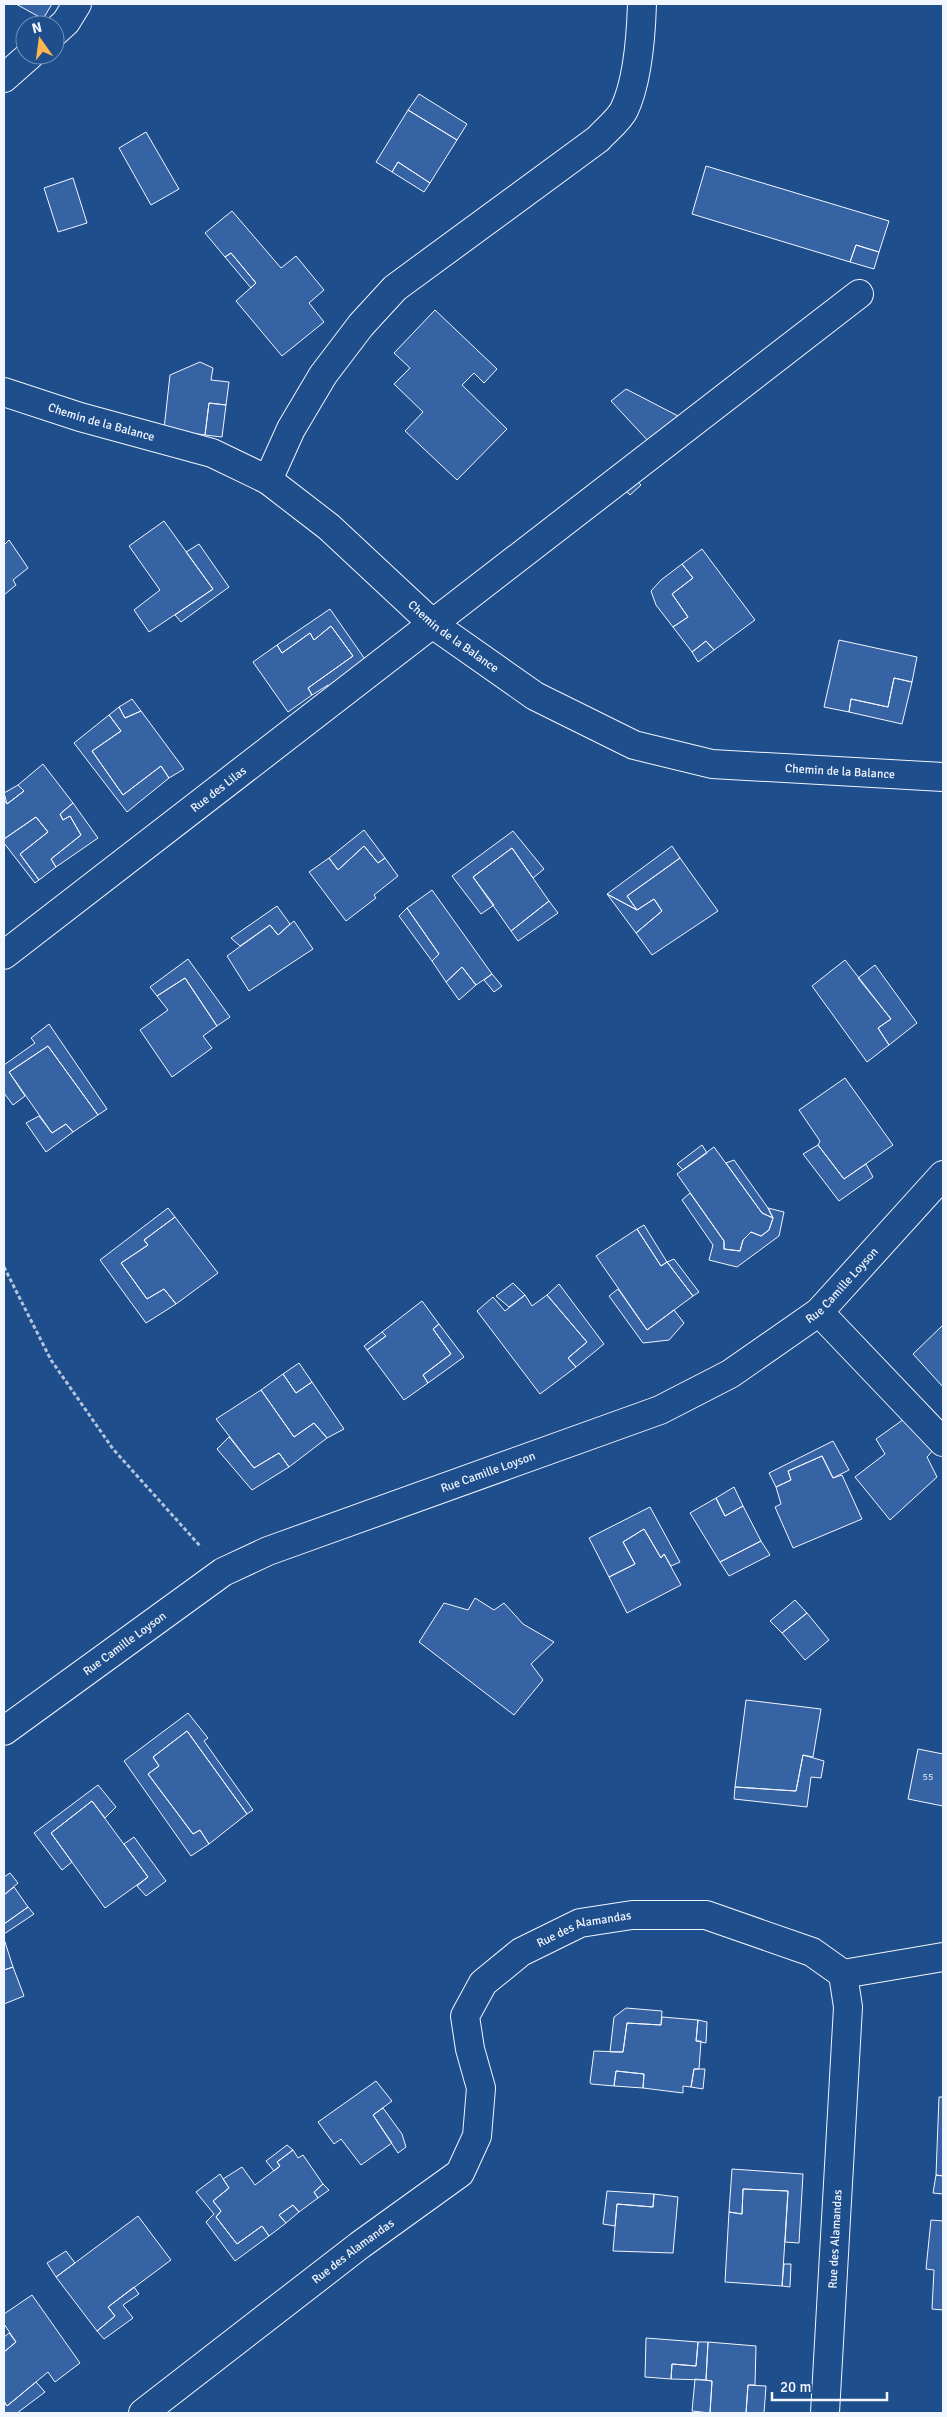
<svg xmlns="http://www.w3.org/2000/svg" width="947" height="2417" font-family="Signika,sans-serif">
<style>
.building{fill:#3563a3;stroke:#f2f6ff}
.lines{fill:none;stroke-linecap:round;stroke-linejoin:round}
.minor-casing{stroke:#f2f6ff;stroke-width:30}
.path{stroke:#b3c4dc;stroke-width:3;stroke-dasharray:4 2.5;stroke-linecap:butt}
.minor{stroke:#1f4e8c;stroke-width:28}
.labels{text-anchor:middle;stroke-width:4;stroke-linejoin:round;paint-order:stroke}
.number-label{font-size:10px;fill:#c3d1e8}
.street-label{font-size:12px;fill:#f2f6ff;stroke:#1f4e8c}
</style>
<rect width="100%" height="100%" fill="#1f4e8c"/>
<path class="building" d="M16 4H52L43 19Z
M419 94 467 124 457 140 408 110Z
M408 110 457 140 430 183 398 162 392 172 376 162Z
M146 132 179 189 151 205 119 148Z
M398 162 430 183 424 192 392 172Z
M706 166 889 221 879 252 856 245 850 262 692 214Z
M73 178 87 223 58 232 44 188Z
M232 211 281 268 296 256 324 290 309 303 324 322 282 356 236 301 256 283 231 253 225 257 205 233Z
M856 245 879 252 874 269 850 262Z
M231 253 256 283 251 288 225 257Z
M435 310 497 369 484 383 474 373 462 385 507 429 457 480 405 431 423 412 394 384 410 368 394 353Z
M200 362 213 368 211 380 229 382 226 405 209 403 205 435 164 429 170 375Z
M626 389 680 417 651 444 611 401Z
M209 403 226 405 222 437 205 435Z
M625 468 641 485 630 495 614 478Z
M164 521 213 589 149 632 134 610 160 590 129 546Z
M9 540 28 568 13 580 16 585 4 595V545Z
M199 544 229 587 181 622 175 615 213 589 186 552Z
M702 549 755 620 714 650 706 641 692 652 673 627 688 617 672 594 693 578 682 564Z
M682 564 693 578 672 594 688 617 673 627 656 605 651 591 661 580Z
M330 609 369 665 333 692 328 685 312 695 308 688 353 656 331 626 314 640 310 633 282 653 277 645Z
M331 626 353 656 308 688 312 695 288 712 253 662 277 645 282 653 310 633 314 640Z
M839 640 917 657 912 682 894 678 888 707 851 699 849 712 824 707Z
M706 641 714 650 698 662 692 652Z
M894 678 912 682 902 724 849 712 851 699 888 707Z
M132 699 141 711 125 718 119 707Z
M119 707 125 718 141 711 184 769 169 778 161 766 123 795 92 751 121 731 109 715Z
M109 715 121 731 92 751 123 795 161 766 169 778 127 812 74 743Z
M43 764 73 803 60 814 63 820 70 816 81 835 51 859 56 867 39 880 20 854 48 832 36 817 4 839V800L7 804 24 791 18 785Z
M18 785 24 791 7 804 4 793Z
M73 803 98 838 56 867 51 859 81 835 70 816 63 820 60 814Z
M36 817 48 832 20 854 39 880 35 883 4 843V839Z
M364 830 385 858 378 863 364 846 338 870 329 858Z
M513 831 544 869 533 878 512 848 473 877 494 905 481 914 452 876Z
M364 846 378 863 385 858 398 876 374 895 376 898 346 921 309 872 329 858 338 870Z
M672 846 680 858 627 896 637 910 607 894Z
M512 848 549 901 511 931 473 877Z
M680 858 718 911 652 955 636 933 662 911 654 899 637 910 627 896Z
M432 890 492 974 476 985 462 967 446 982 432 961 439 954 407 908Z
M607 894 637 910 654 899 662 911 636 933Z
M549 901 558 913 518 941 511 931Z
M277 906 290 924 278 935 270 925 240 946 231 938Z
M407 908 439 954 432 961 399 916Z
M294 921 313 949 249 991 227 956 270 925 278 935Z
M188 959 230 1017 217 1026 185 978 157 996 150 987Z
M845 960 891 1019 878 1028 889 1045 867 1062 812 986Z
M875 965 917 1023 889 1045 878 1028 891 1019 858 978Z
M462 967 476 985 459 1000 446 982Z
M492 974 502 986 494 992 484 980Z
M185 978 217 1026 203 1036 212 1048 172 1077 140 1030 168 1010 157 996Z
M49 1024 107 1109 98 1115 48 1046 9 1072 25 1096 13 1105 4 1093V1065L35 1043 31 1038Z
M48 1046 98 1115 73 1132 66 1124 52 1133 9 1072Z
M845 1078 893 1145 844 1179 818 1145 820 1141 799 1110Z
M39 1116 52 1133 66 1124 73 1132 46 1152 26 1123Z
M702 1145 707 1153 683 1170 677 1164Z
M818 1145 844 1179 866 1164 873 1177 839 1201 803 1154Z
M714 1147 762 1213 773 1218 769 1230 761 1236 751 1232 743 1240 740 1251 724 1249V1241L677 1174Z
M734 1160 768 1208 773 1218 762 1213 726 1163Z
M690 1193 724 1241V1249L740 1251 743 1240 751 1232 761 1236 769 1230 773 1218 768 1208 784 1212 779 1236 737 1267 709 1260 713 1245 682 1200Z
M168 1208 175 1217 144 1240 148 1245 121 1263 147 1299 164 1289 176 1304 146 1323 100 1260Z
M175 1217 218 1273 176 1304 164 1289 147 1299 121 1263 148 1245 144 1240Z
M644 1225 667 1262 661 1266 637 1229Z
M637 1229 661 1266 667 1262 693 1296 647 1330 596 1256Z
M674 1259 699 1292 693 1296 667 1262Z
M513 1283 525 1295 509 1307 496 1296Z
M559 1284 604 1344 576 1367 568 1358 587 1342 547 1295Z
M618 1289 647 1330 674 1310 684 1323 669 1340 643 1343 609 1296Z
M525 1295 532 1306 547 1295 587 1342 568 1358 576 1367 540 1394 477 1311 493 1297 505 1311Z
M422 1301 439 1324 433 1329 451 1354 423 1375 428 1383 404 1400 367 1350 386 1336 382 1332Z
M439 1324 464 1357 428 1383 423 1375 451 1354 433 1329Z
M943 1325V1387L913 1354Z
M382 1332 386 1336 367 1350 364 1346Z
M299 1363 312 1382 296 1393 283 1374Z
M283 1374 296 1393 312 1382 344 1429 327 1438 314 1423 294 1437 261 1390Z
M261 1390 294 1437 314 1423 327 1438 289 1467 279 1453 254 1468 216 1419Z
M904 1419 936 1447 927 1457 937 1477 890 1520 855 1477 885 1454 876 1439Z
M229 1437 254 1468 279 1453 289 1467 252 1490 217 1449Z
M833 1441 849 1470 833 1478 822 1456 788 1471 791 1480 776 1487 769 1473Z
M822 1456 833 1478 842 1475 862 1519 793 1548 775 1507 781 1504 776 1487 791 1480 788 1471Z
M734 1487 743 1506 725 1516 716 1498Z
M716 1498 725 1516 743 1506 761 1541 720 1562 690 1513Z
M650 1507 680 1562 671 1566 664 1554 661 1558 644 1529 623 1542 635 1564 609 1577 589 1538Z
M644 1529 661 1558 664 1554 681 1585 627 1613 609 1577 635 1564 623 1542Z
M761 1541 770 1555 729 1576 720 1562Z
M475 1598 494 1610 504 1603 523 1624 554 1642 531 1664 543 1680 514 1715 419 1642 444 1603 468 1610Z
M795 1600 807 1613 782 1633 770 1621Z
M807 1613 829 1640 805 1660 782 1633Z
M746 1700 821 1709 813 1757 803 1755 796 1791 735 1787Z
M188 1713 208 1738 204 1741 253 1810 247 1814 187 1731 153 1757 159 1766 148 1774 193 1834 200 1830 209 1844 191 1856 124 1761Z
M187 1731 247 1814 209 1844 200 1830 193 1834 148 1774 159 1766 153 1757Z
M918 1749 943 1754V1806L908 1799Z
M803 1755 824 1761 821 1778 811 1777 807 1807 734 1799 735 1787 796 1791Z
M98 1785 116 1807 105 1818 92 1801 51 1833 72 1862 62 1870 34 1833Z
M92 1801 148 1877 105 1908 51 1833Z
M134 1837 166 1881 146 1896 137 1886 148 1877 124 1844Z
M10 1873 18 1883 4 1895V1877Z
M14 1887 28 1907 4 1924V1895Z
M28 1907 34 1914 4 1934V1924Z
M4 1939 13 1967 4 1970Z
M13 1967 24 1996 4 2004V1970Z
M626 2008 662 2011 661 2025 627 2023 623 2052H610L614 2017Z
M662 2017 698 2020 696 2041H701L699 2069H694L691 2087 683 2086V2093L643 2088 644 2074 616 2071 614 2086 591 2084 590 2082 594 2051 623 2052 627 2023 661 2025Z
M698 2020 707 2022 706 2043 696 2041Z
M694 2069H705L703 2089 691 2087Z
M616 2071 644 2074 643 2088 614 2086Z
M376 2081 392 2101 373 2115 392 2143 361 2165 341 2139 334 2144 318 2122Z
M939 2097H943V2176L936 2175Z
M383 2108 402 2134 406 2147 398 2153 373 2115Z
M287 2145 293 2150 277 2162 280 2166 274 2171 266 2161Z
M293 2150 298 2158 303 2155 323 2184 314 2192 318 2198 299 2212 293 2205 279 2215 286 2223 269 2236 262 2226 237 2244 216 2217 221 2211 213 2201 229 2188 223 2179 242 2167 255 2185 280 2166 277 2162Z
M732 2169 803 2174 799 2243 785 2242 788 2191 743 2189 742 2214 729 2212Z
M220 2174 229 2188 213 2201 221 2211 216 2217 237 2244 262 2226 269 2236 235 2261 206 2222 214 2214 196 2192Z
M936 2175 943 2176V2194L933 2193Z
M323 2184 329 2190 318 2198 314 2192Z
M743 2189 788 2191 782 2286 725 2282 729 2212 742 2214Z
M607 2191 654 2194 653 2207 617 2204 615 2226 603 2224Z
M654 2194 678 2197 673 2253 613 2251 617 2204 653 2207Z
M293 2205 299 2212 286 2223 279 2215Z
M138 2216 171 2260 108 2307 115 2316 97 2331 56 2277Z
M931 2220 943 2221V2310L932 2309 934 2270 926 2269Z
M66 2251 75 2263 56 2277 47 2263Z
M784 2264H791L790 2287 782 2286Z
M134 2287 139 2294 123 2305 133 2318 104 2339 97 2331 115 2316 108 2307Z
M32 2295 80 2363 55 2382 48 2372 7 2406 4 2401V2352L16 2342 4 2324V2314Z
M9 2333 16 2342 4 2352V2337Z
M646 2338 698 2342 696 2366 672 2364 671 2379 645 2377Z
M698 2342H708L706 2380 671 2379 672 2364 696 2366Z
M708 2342 756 2346 755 2385H748L746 2413H710L712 2381 706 2380Z
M695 2379 712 2381 710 2413 692 2411Z
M36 2382 45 2392 17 2413H4V2401L7 2406Z
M748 2385 766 2386 764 2413H746Z"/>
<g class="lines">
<g class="minor-casing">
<g id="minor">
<path d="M55 32 66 22 77 4"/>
<path d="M4 78 30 55"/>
<path id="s1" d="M4 392 80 417 212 453 268 480 329 527 434 625 535 696 634 745 712 764 943 777"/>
<path d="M268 480 291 429 323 375 361 325 395 288 598 139C606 130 619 120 624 110 638 81 641 36 642 4"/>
<path id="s2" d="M4 955 859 294"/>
<path d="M819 1312 943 1442"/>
<path id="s3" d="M4 1731 223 1572 268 1551 660 1410 730 1374 819 1312 943 1175"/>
<path d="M843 1974 943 1957"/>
<path id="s4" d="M143 2413 360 2245 460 2173 477 2136 481 2088 470 2049 465 2016 483 1983 521 1952 580 1923 632 1915H706L812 1952 843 1974 848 2007 825 2413"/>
</g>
</g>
<path class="path" d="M4 1267 51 1360 113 1449 201 1547"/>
<use href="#minor" class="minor"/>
</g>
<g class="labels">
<g class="number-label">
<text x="928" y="1780">55</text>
</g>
<g class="street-label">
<text dy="4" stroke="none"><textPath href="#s1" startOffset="102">Chemin de la Balance</textPath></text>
<text dy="4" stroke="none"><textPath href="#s1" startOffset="522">Chemin de la Balance</textPath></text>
<text dy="4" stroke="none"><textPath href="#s1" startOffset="942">Chemin de la Balance</textPath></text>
<text dy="4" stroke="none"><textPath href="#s2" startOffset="271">Rue des Lilas</textPath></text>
<text dy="4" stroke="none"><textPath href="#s3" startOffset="959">Rue Camille Loyson</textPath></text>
<text dy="4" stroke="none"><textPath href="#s3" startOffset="554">Rue Camille Loyson</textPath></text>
<text dy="4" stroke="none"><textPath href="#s3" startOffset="149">Rue Camille Loyson</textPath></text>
<text dy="4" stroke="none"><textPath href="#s4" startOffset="715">Rue des Alamandas</textPath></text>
<text transform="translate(835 2239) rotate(-87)" y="4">Rue des Alamandas</text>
<text dy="4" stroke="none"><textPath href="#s4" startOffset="265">Rue des Alamandas</textPath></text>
</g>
</g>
<rect width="947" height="2417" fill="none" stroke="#f2f6ff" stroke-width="10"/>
<g transform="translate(40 40) rotate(346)"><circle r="24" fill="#1f4e8c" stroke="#7391ba"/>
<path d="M0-4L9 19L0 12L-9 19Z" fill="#ffb74d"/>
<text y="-8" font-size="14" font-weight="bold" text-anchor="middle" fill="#f2f6ff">N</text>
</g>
<path d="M772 2392v8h115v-8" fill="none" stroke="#f2f6ff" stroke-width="2.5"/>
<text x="780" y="2392" font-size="15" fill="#f2f6ff" stroke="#1f4e8c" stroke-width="4" paint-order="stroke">20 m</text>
</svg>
